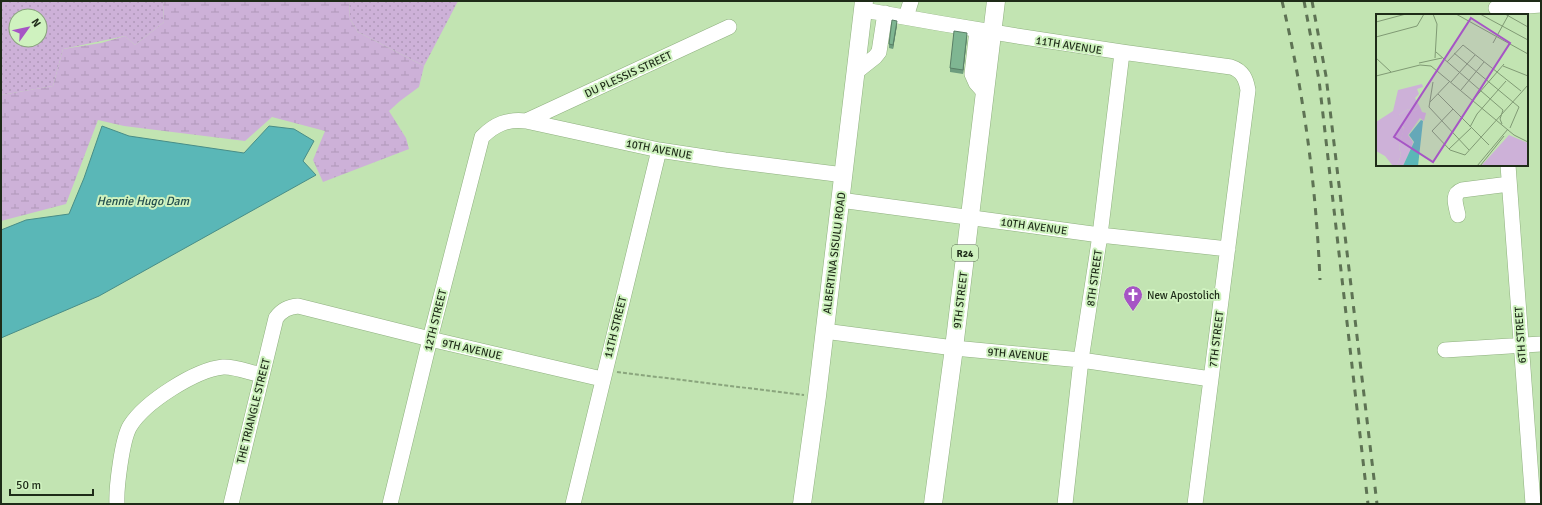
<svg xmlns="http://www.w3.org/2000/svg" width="1542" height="505" font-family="Signika,sans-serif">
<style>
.grass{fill:url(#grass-dots);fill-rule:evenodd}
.wetland{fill:url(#wetland-marsh)}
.water{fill:#5ab7b7;stroke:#488d87}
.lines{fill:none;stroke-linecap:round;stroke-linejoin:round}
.minor-casing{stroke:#8fb07f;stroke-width:16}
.major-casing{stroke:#8fb07f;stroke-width:19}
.path{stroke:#8aa57d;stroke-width:2;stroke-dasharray:4 2;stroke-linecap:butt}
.minor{stroke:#fff;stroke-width:15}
.major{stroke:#fff;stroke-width:18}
.rail{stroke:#5e7354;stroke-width:3;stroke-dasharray:7 7;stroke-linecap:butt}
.wall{fill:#6d9d7e}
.shaded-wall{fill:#597f66}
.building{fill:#7fb692;stroke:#597f66}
.labels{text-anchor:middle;stroke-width:4;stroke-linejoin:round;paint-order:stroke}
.shield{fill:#cff2bf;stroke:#53674a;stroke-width:1}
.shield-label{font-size:10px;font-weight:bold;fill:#1e2b18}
.street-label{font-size:11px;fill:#1e2b18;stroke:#cff2bf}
.poi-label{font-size:11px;fill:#1e2b18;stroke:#cff2bf;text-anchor:start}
.water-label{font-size:12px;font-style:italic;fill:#224d4d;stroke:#cff2bf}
.inset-road{fill:none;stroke:#809a74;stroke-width:1}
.view{fill:#a655c5;fill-opacity:0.15;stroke:#a655c5;stroke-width:2}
.inset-edge{fill:none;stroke:#1e2b18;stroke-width:2}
</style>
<defs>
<pattern id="grass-dots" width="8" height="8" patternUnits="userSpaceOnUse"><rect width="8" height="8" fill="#cdb1d8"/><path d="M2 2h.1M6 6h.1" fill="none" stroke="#b098b9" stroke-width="1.8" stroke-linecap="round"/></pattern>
<pattern id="wetland-marsh" width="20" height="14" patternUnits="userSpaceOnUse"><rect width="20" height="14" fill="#cdb1d8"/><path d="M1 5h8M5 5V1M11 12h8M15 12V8" fill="none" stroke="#b098b9"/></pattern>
</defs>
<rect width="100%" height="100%" fill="#c2e4b2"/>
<path class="grass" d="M1 1H163L164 22 135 45 125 36 63 49 53 86 1 95ZM16 16H40V40H16Z
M349 1H458L424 66 358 32 350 19Z"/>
<path class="wetland" d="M163 1H349L350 19 358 32 424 66 419 87 400 101 389 111 406 138 409 149 323 182 313 160 325 131 272 117 245 141 124 126 98 120 66 204 1 221V95L53 86 63 49 101 43 125 36 135 45 164 22Z"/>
<path class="water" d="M102 126 129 136 244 153 269 126 294 129 314 141 303 161 316 175 99 296 1 338V230L26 220 69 214 84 178Z"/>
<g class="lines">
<g class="minor-casing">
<path id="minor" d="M1496 8 1541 5
M864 10C986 32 1108 51 1231 67 1243 71 1246 79 1248 90L1195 504
M906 17 911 1
M977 30 972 74 976 83 985 93
M856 72 875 57 879 52 885 13
M526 121 729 27
M1508 165 1533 504
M840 200 1100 235 1228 249
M1458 215C1456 205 1451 194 1462 190L1509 184
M824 331 954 348 1081 360 1211 379
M1445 350 1541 344
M117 504C116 489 122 439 130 426 145 402 195 370 223 367 234 366 251 373 262 375
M231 504 276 318C282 310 288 307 298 306L430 339 602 379
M390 504 430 339 482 137C495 124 507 119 526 121L659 150 725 160 844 175
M573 504 659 150
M1065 504 1081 360 1100 235 1122 53"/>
</g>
<g class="major-casing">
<path id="major" d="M802 504 817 396 864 1
M933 504 954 348 996 1"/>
</g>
<path class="path" d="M617 372 804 395"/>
<use href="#minor" class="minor"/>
<use href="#major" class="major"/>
<path class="rail" d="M1282 1C1304 93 1316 186 1320 280
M1304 1 1319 80 1368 504
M1312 1 1326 76 1377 504"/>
</g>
<path class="wall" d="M897 25 893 49 889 48V44Z
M967 37 963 74 950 72V68Z"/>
<path class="shaded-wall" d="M897 21V25L893 49V45Z
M967 33V37L963 74V70Z"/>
<path class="building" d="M892 20 897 21 893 45 889 44Z
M954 31 967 33 963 70 950 68Z"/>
<defs>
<g id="church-pin" transform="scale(1)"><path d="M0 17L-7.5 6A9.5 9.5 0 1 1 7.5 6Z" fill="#a655c5" stroke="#cff2bf"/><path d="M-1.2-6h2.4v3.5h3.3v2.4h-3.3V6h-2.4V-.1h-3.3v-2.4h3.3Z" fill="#fff"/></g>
</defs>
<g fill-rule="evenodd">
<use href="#church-pin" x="1133" y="295"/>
</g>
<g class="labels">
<rect class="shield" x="952" y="245" width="26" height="16" rx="3"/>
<g class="shield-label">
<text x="965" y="257">R24</text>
</g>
<g class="street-label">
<text transform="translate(1069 45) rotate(9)" y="4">11TH AVENUE</text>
<text transform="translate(628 74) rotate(-25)" y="4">DU PLESSIS STREET</text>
<text transform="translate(659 149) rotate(11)" y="4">10TH AVENUE</text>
<text transform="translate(1034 226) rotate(8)" y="4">10TH AVENUE</text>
<text transform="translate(834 253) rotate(-83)" y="4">ALBERTINA SISULU ROAD</text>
<text transform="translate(1094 278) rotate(-82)" y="4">8TH STREET</text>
<text transform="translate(960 300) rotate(-83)" y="4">9TH STREET</text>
<text transform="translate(435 320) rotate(-76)" y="4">12TH STREET</text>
<text transform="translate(615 327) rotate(-76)" y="4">11TH STREET</text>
<text transform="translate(1520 335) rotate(-94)" y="4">6TH STREET</text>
<text transform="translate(1216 339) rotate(-83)" y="4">7TH STREET</text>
<text transform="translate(472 349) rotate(13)" y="4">9TH AVENUE</text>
<text transform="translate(1018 354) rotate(5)" y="4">9TH AVENUE</text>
<text transform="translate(253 411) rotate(-76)" y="4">THE TRIANGLE STREET</text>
</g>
<g class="poi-label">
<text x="1147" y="299">New Apostolich</text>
</g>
<g class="water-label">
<text x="143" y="205">Hennie Hugo Dam</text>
</g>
</g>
<g transform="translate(1376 14)">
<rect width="152" height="152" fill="#c2e4b2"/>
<path d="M46 70 47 73 41 75 43 80 39 84 44 93 38 97 32 95 23 101 24 109 28 115 23 133 25 141 21 152H17L9 142 0 137V108L17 97 22 76ZM133 121 152 129V152H105Z" fill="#cdb1d8"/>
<path d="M44 93 46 98 50 99 48 107 44 104 32 121 37 128 35 135 27 152H21L25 141 23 133 28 114 21 106 23 101 32 95 38 97Z" fill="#cdb1d8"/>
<path d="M45 106 47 107 42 152H27L38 128 33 121Z" fill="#5ab7b7"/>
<path class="inset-road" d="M57 0 61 10 59 44M80 0 152 40M104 0 152 26M129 0 152 13M0 8 30 0M0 23 41 12 48 0M117 29 133 0M60 38 127 96 124 105 126 110M78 39 143 93 134 114M0 44 15 58M71 48 87 31 145 77M43 49 66 44M127 52 152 62M0 62 44 51 55 52 138 121 152 128M57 68 53 93 93 136M75 68 99 41M85 76 108 48M62 80 113 131M97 86 128 50M54 88 74 67M77 95 56 117 74 136 89 141 152 71M94 113 101 100 130 67M73 135 95 114M101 152 132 115M104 152 128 122"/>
<path class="view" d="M95 4 134 29 57 148 18 123Z"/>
<rect width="152" height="152" class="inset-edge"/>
</g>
<rect width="1542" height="505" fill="none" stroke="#1e2b18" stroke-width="4"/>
<g transform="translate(28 28) rotate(57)"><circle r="19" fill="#cff2bf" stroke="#88a27c"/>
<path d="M0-3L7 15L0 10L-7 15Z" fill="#a655c5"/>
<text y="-6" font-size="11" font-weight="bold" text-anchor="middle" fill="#1e2b18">N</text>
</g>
<path d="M10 489v6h83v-6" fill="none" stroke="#1e2b18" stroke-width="2"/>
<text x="16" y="489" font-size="12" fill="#1e2b18" stroke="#cff2bf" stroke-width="3" paint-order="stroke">50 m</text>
</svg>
